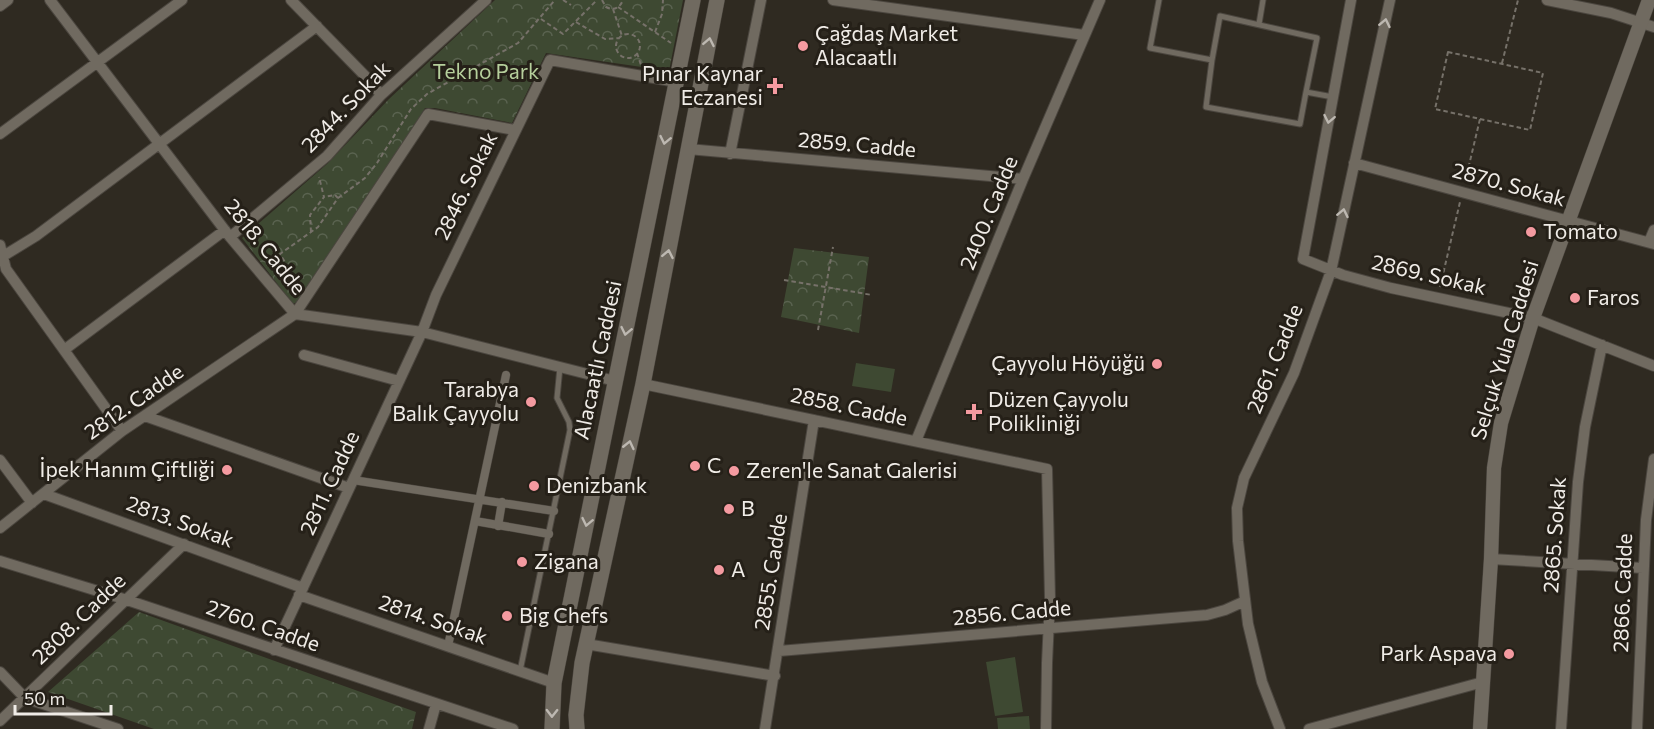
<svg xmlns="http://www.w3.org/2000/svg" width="1654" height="729" font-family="Commissioner,sans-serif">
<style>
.park{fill:url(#park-crowns)}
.pitch{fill:#3e4932}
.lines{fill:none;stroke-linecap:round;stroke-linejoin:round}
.service-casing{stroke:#4b463f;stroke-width:7}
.pedestrian-casing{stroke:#4b463f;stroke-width:9}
.minor-casing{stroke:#4b463f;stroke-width:12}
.tertiary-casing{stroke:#4b463f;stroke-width:15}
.secondary-casing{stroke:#4b463f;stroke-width:16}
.path{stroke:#767169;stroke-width:2;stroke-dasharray:4.5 3;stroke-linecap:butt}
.service{stroke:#706a60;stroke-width:5}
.pedestrian{stroke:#706a60;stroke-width:8}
.minor{stroke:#706a60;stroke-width:10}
.tertiary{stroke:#706a60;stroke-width:14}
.secondary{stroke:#706a60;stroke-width:15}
.oneway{stroke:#bdb8b1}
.poi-dot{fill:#f49aa0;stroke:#252018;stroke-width:2}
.labels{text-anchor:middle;stroke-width:6;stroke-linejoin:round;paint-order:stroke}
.poi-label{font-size:21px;fill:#f0ece7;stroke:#252018;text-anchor:start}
.park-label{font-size:21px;fill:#b6d09c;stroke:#252018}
.street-label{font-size:21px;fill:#f0ece7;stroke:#252018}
</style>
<defs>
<pattern id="park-crowns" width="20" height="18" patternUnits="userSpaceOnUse" patternTransform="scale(1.5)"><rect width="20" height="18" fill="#3e4932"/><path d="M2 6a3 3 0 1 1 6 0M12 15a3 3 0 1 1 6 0" fill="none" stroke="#5a6350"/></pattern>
</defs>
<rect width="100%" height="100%" fill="#2f2a21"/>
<path class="park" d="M495 0H683L669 71 546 53 512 123 435 108H425L306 297 293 304 242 238 327 164 389 99Z
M794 248 869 257 859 333 781 317Z
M139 612 416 712 412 729H154L48 692Z"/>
<path class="pitch" d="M856 363 895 369 891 392 852 386Z
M1015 657 1023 712 995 716 986 662Z
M1029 716 1030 729H998L997 718Z"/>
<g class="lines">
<g class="service-casing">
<path id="service" d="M1159 0 1150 48 1212 60 1206 107 1300 124 1306 92 1333 97
M1259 24 1263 0
M1212 60 1220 16 1317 38 1306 92
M520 671 570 430 569 422 557 398 560 367"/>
</g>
<g class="pedestrian-casing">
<path id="pedestrian" d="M353 480 554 511
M475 521 549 534
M498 526 502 502
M448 646 506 375"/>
</g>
<g class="minor-casing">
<path id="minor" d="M50 0 230 237 295 314 422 332 615 381
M291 0 371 82 381 95
M833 0 1084 35
M1351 0 1303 259 1343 275 1391 288 1533 318 1654 366
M1547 0 1611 13 1654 27
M0 6 8 0
M0 134 182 0
M688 149 1023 179
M730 154 761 0
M1354 163 1654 244
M230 237 327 156 381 95 486 0
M1649 242 1654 230
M0 245 6 269 122 431
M0 258 36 236 317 26
M64 350 225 230
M304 355 399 381
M643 384 1047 469 1050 598 1047 663 1046 729
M145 416 349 488
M916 441 1023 179 1100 0
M0 460 32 503
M44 494 303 588
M0 528 122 431 295 314 428 114 515 130
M1491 559 1643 568
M0 561 127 600 513 729
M299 595 554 683
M586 644 775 676
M274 650 422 332 436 295 550 60 677 82
M779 651 1207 615 1225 610 1245 601
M0 672 25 698 118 729
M0 721 184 544
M429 729 436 704
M765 729 814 420
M1280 729 1262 682 1248 624 1238 541 1237 508 1244 478 1294 373 1331 271 1390 0
M1309 729 1483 682
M1561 729 1578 482 1585 427 1602 345
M1637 729 1646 520 1654 459"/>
</g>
<g class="tertiary-casing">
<path id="tertiary" d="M1480 729 1491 559 1494 468 1501 423 1533 318 1649 0"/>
</g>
<g class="secondary-casing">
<path id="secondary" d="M552 729 554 683 693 0
M577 729 576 715 582 663 643 384 717 0"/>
</g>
<path class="path" d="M563 0 571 5
M602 0 606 7C614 11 620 8 623 0
M618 7 671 43
M613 9 622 36
M541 19 563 34 597 0
M576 22 605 39 619 38
M655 32 662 14 663 0
M616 46a12 12 0 1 1 24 0a12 12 0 1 1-24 0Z
M1448 52 1543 73 1530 130 1435 109Z
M637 53 641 65
M1502 63 1518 0
M1465 182 1480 119
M338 198 365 178 377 163 411 109 427 94 518 43 555 0
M311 232 310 215 324 197 319 177
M784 280 872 295
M300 287 280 254 318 227 338 198 335 195 324 197
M1440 287 1460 202
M818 330 833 247"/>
<use href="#service" class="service"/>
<use href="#pedestrian" class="pedestrian"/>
<use href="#minor" class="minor"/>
<use href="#tertiary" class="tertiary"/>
<use href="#secondary" class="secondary"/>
</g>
<defs><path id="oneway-chevron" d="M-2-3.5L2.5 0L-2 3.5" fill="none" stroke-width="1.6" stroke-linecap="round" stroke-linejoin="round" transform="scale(1.5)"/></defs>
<g class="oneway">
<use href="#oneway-chevron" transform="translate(1385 23) rotate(-78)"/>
<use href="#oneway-chevron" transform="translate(709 42) rotate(-79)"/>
<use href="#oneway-chevron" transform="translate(1329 119) rotate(101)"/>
<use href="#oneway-chevron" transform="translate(665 140) rotate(102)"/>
<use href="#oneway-chevron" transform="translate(1343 213) rotate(-78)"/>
<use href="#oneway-chevron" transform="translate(668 254) rotate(-79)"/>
<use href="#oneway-chevron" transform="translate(626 331) rotate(102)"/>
<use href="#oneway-chevron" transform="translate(629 445) rotate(-77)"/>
<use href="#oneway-chevron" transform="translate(587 522) rotate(102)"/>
<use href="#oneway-chevron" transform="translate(552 713) rotate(91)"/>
</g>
<g class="poi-dot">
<circle cx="803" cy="46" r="6"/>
<path d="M772 77h6v6h6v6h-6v6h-6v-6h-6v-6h6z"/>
<circle cx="1531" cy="232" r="6"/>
<circle cx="1575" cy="298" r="6"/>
<circle cx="1157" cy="364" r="6"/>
<circle cx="531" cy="402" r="6"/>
<path d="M971 403h6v6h6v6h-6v6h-6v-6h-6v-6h6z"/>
<circle cx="695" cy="466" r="6"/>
<circle cx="227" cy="470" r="6"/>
<circle cx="734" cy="471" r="6"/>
<circle cx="534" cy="486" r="6"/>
<circle cx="729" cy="509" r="6"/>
<circle cx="522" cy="562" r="6"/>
<circle cx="719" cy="570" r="6"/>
<circle cx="507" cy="616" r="6"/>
<circle cx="1509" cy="654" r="6"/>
</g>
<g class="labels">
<g class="poi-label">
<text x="815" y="41">Çağdaş Market<tspan x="815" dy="24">Alacaatlı</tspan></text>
<text x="763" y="81" text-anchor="end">Pınar Kaynar<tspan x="763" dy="24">Eczanesi</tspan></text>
<text x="1543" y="239">Tomato</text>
<text x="1587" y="305">Faros</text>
<text x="1145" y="371" text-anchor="end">Çayyolu Höyüğü</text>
<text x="519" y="397" text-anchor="end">Tarabya<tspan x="519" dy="24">Balık Çayyolu</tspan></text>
<text x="988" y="407">Düzen Çayyolu<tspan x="988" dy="24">Polikliniği</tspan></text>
<text x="707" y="473">C</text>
<text x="215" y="477" text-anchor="end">İpek Hanım Çiftliği</text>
<text x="746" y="478">Zeren'le Sanat Galerisi</text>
<text x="546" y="493">Denizbank</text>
<text x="741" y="516">B</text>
<text x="534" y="569">Zigana</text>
<text x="731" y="577">A</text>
<text x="519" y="623">Big Chefs</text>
<text x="1497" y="661" text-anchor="end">Park Aspava</text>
</g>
<g class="park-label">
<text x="486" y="79">Tekno Park</text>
</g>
<g class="street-label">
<text transform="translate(346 107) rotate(-46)" y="7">2844. Sokak</text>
<text transform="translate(857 145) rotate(5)" y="7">2859. Cadde</text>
<text transform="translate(1509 185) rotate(15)" y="7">2870. Sokak</text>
<text transform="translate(466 186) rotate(-64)" y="7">2846. Sokak</text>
<text transform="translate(989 213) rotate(-68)" y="7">2400. Cadde</text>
<text transform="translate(265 247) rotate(51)" y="7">2818. Cadde</text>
<text transform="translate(1429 275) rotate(13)" y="7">2869. Sokak</text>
<text transform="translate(1505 350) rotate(-73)" y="7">Selçuk Yula Caddesi</text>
<text transform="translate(1275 359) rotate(-68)" y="7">2861. Cadde</text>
<text transform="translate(598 360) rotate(-78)" y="7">Alacaatlı Caddesi</text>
<text transform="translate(134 402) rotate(-35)" y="7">2812. Cadde</text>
<text transform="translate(849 407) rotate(12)" y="7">2858. Cadde</text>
<text transform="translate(330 483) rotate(-65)" y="7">2811. Cadde</text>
<text transform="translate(180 522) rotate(20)" y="7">2813. Sokak</text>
<text transform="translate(1555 535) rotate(-86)" y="7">2865. Sokak</text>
<text transform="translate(771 572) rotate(-81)" y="7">2855. Cadde</text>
<text transform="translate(1623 593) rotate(-88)" y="7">2866. Cadde</text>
<text transform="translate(1012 613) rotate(-5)" y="7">2856. Cadde</text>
<text transform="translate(79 619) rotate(-44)" y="7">2808. Cadde</text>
<text transform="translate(433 620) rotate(19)" y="7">2814. Sokak</text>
<text transform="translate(263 626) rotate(19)" y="7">2760. Cadde</text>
</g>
</g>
<path d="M15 705v9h96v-9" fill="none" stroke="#f0ece7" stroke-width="3"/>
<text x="24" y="705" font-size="18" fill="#f0ece7" stroke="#252018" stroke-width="4.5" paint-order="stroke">50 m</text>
</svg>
